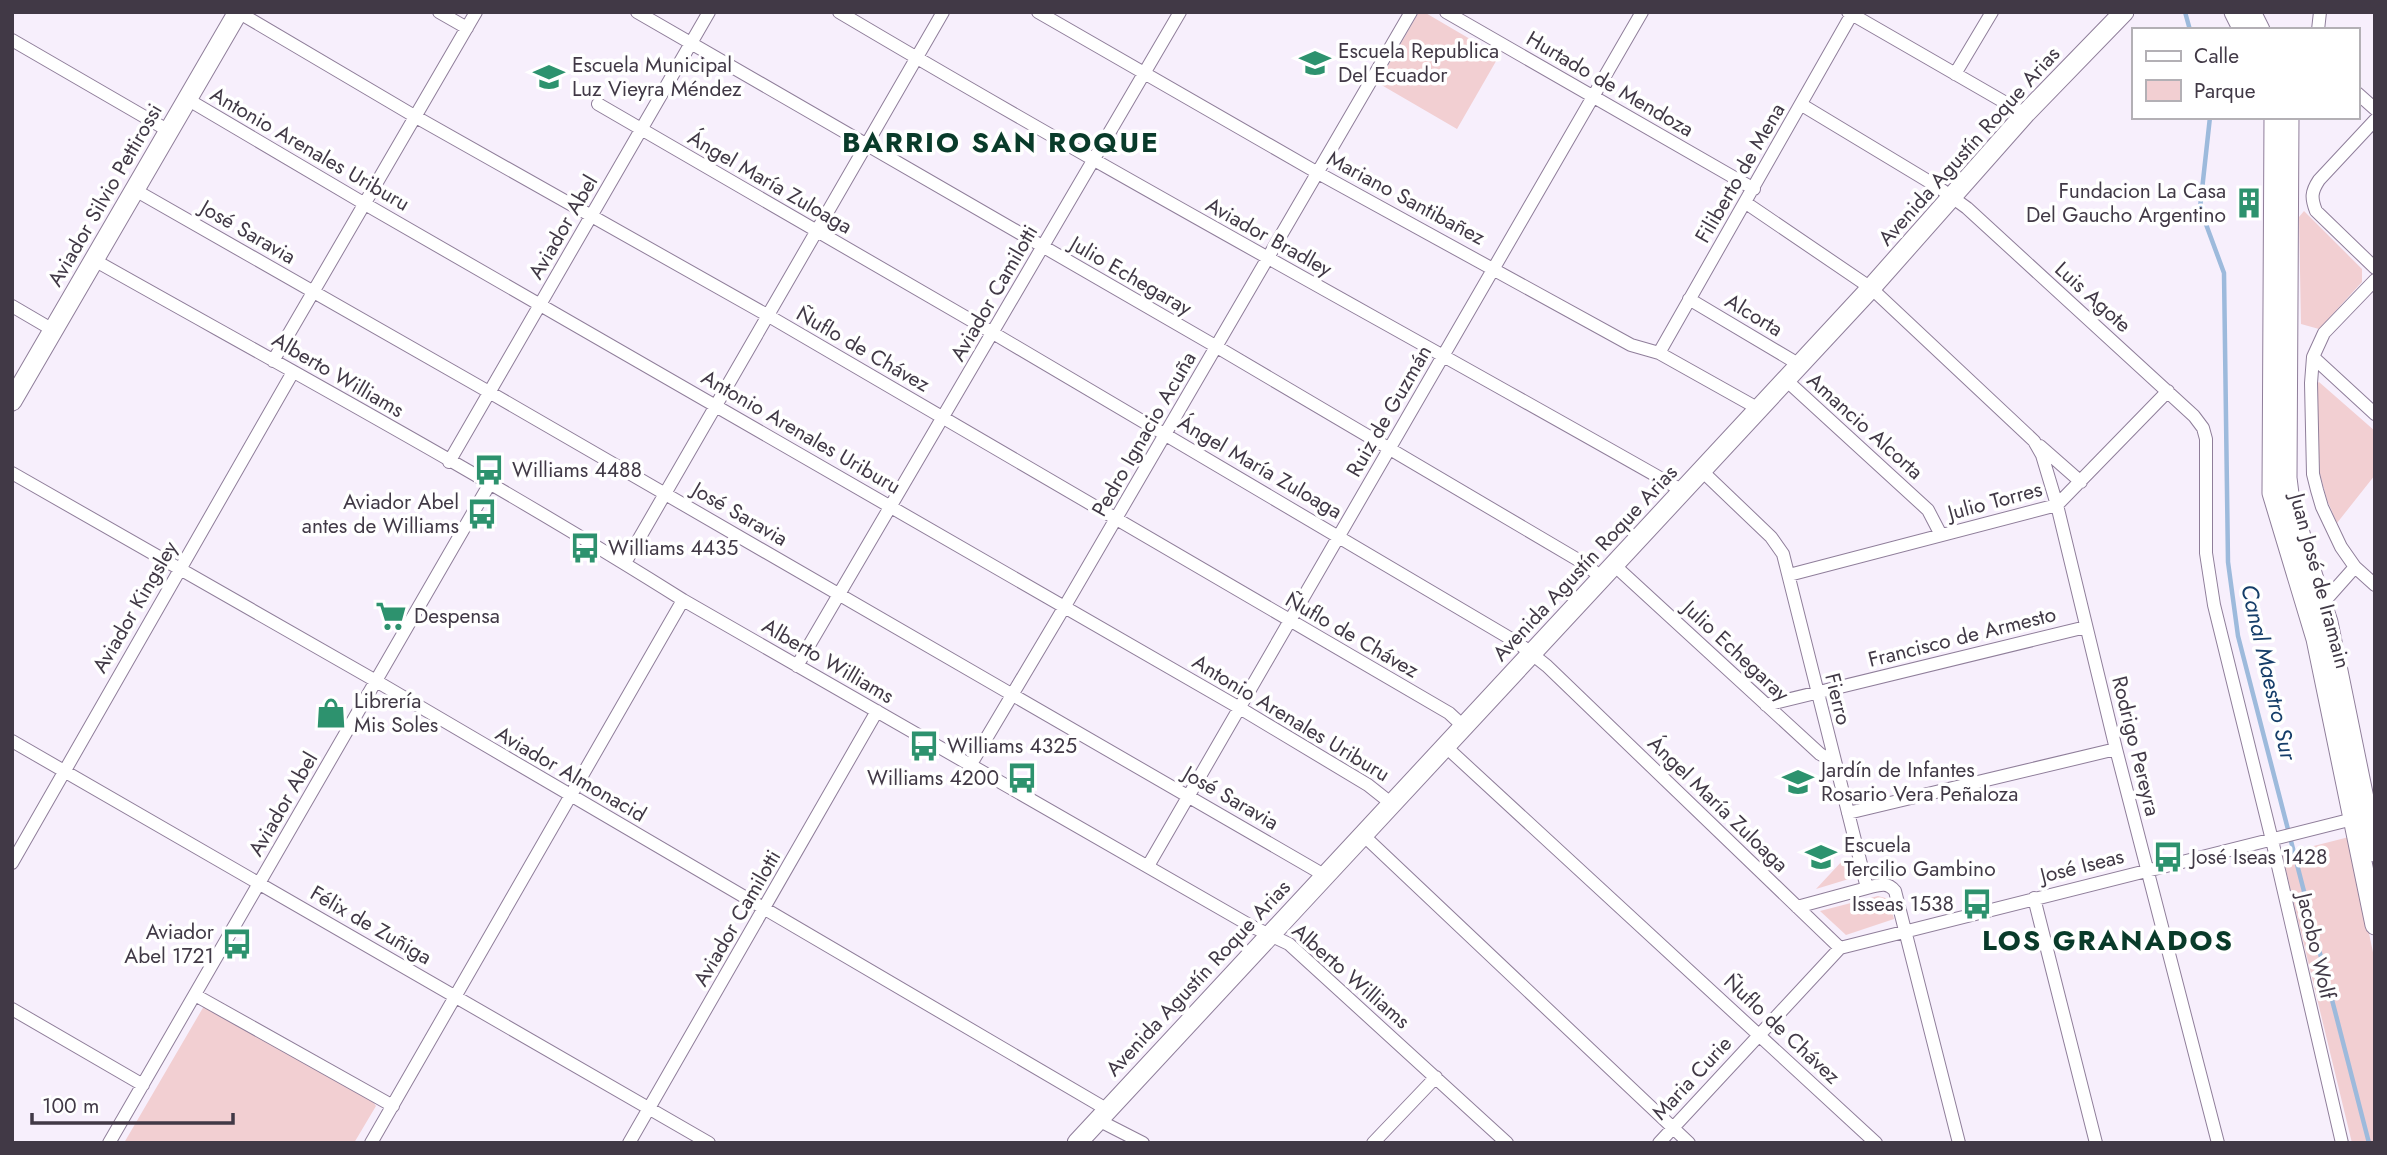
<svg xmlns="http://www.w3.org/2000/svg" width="2387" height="1155" font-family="Jost,sans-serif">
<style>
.green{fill:#f2cfd2}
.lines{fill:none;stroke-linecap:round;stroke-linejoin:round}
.stream{stroke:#9dbadc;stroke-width:4.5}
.street-casing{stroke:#8f7e9a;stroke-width:14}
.secondary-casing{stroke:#8f7e9a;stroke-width:21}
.street{stroke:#fff;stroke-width:12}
.secondary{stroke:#fff;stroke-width:19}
.labels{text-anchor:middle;stroke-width:7;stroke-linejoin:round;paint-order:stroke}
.poi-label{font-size:21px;fill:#413946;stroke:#fff;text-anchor:start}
.street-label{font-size:21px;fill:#413946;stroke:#fff}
.water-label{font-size:23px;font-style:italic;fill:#153d69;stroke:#fff}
.district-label{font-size:28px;font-weight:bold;letter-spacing:2px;fill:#093b2a;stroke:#fff}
</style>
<rect width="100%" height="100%" fill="#f7effc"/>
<path class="green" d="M1419 12H1424L1499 56 1457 129 1378 83Z
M2304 211 2362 269V282L2319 329 2301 324 2299 217Z
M2319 382 2375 431V475L2337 523 2327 500 2320 474 2315 385Z
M2349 837 2375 962V1143H2352L2282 854Z
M1844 859 1852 878 1816 889Z
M1878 896 1889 899 1894 919 1846 935 1820 911Z
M204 1006 372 1100 376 1106 354 1143H124Z"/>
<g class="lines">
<path class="stream" d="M2185 12 2190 30
M2210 117 2200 208 2224 273 2228 562 2238 636 2369 1143"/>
<g class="street-casing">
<path id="street" d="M238 12 416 117 767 315 1449 713 1463 726
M439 12 467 28
M637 12 1217 347 1585 564 1602 578
M839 12C1117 177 1402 331 1683 491
M1038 12 1318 173 1631 345 1659 353 1759 409
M1446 12 1754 189
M1848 12 2025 114
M2318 30 2320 12
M12 40 169 131
M1955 74 1992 12
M2357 93 2375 109
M187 99 365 204 1238 707 1368 785 1392 804
M598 104 993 333 1518 643 1547 666 1840 948
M1802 105 1938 187 1967 208 2194 416 2203 428 2206 439V553L2214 605 2272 840 2342 1143
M2375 120 2319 180C2311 192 2311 198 2316 211L2375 268
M135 190 489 392 1324 875
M1746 203 1871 288 2034 441 2042 455 2057 505 2116 749 2218 1143
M94 260C291 371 491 479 683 600L1251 926 1289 944 1507 1143
M2375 280 2324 333 2313 357 2311 383 2313 474 2317 490 2322 507 2341 547 2355 567 2375 585
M1689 299 1800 365
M12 306 53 330
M1659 353 1853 12
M2313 357 2375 414
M273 361 476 12
M1786 380 1928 510 1941 535
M2040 446 2081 482
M449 462 709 12
M1702 471 1771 537 1783 554 1867 888C1879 885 1887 881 1895 891L1959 1143
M12 473 376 681 1108 1110
M625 563 943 12
M1614 565 1820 754 1834 762
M1789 575 2057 505 2168 391
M2323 603 2355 567
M797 666 1180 12
M1766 705 2086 627
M12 741 709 1143
M1445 746 1876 1143
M971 764 1065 606 1411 12
M1848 813 2116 749
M1362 834 1689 1143
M12 863 293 372
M1148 866 1642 12
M2034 898 2096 1143
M1797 907 1867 888
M195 995 393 1106
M12 1009 143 1085
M1098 1120 1143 1143
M109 1143 489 485
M371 1143 683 600
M629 1143 877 711
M1373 1143 1436 1077
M1659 1143 1840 948 2357 818"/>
</g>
<g class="secondary-casing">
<path id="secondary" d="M2234 12 2243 30
M2251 12 2260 30
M2274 117 2272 493 2316 639 2375 925
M2289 117 2287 478 2289 494 2307 558 2328 622 2375 852
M12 401 238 12
M1077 1143 1871 288 2025 114 2124 12"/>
</g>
<use href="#street" class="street"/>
<use href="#secondary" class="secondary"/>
</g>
<defs>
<g id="school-bare" transform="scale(2.415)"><path d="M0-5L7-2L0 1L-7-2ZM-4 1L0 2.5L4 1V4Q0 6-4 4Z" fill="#2d926e" stroke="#fff" stroke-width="2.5" paint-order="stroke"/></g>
<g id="building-bare" transform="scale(2.415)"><path d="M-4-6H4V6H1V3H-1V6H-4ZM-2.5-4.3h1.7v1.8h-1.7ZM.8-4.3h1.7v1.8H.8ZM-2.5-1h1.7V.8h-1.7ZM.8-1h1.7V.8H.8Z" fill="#2d926e" stroke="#fff" stroke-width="2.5" paint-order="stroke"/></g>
<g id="bus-bare" transform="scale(2.415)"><path d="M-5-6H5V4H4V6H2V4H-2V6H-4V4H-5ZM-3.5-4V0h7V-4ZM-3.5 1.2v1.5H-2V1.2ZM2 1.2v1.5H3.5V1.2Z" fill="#2d926e" stroke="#fff" stroke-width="2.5" paint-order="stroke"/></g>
<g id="supermarket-bare" transform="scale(2.415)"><path d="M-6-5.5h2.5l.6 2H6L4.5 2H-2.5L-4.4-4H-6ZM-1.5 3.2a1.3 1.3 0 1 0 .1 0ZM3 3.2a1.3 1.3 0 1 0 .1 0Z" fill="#2d926e" stroke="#fff" stroke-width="2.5" paint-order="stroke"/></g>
<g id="shop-bare" transform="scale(2.415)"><path d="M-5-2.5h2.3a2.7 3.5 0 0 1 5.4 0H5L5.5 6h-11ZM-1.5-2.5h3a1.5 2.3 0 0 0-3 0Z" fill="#2d926e" stroke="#fff" stroke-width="2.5" paint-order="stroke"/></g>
</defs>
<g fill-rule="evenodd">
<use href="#school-bare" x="1315" y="63"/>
<use href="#school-bare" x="549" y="77"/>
<use href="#building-bare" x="2249" y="203"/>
<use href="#bus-bare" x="489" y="470"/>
<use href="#bus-bare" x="482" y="514"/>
<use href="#bus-bare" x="585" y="548"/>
<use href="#supermarket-bare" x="391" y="616"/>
<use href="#shop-bare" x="331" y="713"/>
<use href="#bus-bare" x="924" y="746"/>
<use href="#bus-bare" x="1022" y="778"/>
<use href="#school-bare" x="1798" y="782"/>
<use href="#school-bare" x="1821" y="857"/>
<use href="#bus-bare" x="2168" y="857"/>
<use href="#bus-bare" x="1977" y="904"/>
<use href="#bus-bare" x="237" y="944"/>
</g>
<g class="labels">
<g class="poi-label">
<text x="1338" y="58">Escuela Republica<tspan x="1338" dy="24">Del Ecuador</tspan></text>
<text x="572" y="72">Escuela Municipal<tspan x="572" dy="24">Luz Vieyra Méndez</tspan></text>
<text x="2226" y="198" text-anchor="end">Fundacion La Casa<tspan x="2226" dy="24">Del Gaucho Argentino</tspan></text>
<text x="512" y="477">Williams 4488</text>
<text x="459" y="509" text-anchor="end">Aviador Abel<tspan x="459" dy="24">antes de Williams</tspan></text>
<text x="608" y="555">Williams 4435</text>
<text x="414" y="623">Despensa</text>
<text x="354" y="708">Librería<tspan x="354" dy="24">Mis Soles</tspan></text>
<text x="947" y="753">Williams 4325</text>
<text x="1821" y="777">Jardín de Infantes<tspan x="1821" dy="24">Rosario Vera Peñaloza</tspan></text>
<text x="999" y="785" text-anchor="end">Williams 4200</text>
<text x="1844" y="852">Escuela<tspan x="1844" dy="24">Tercilio Gambino</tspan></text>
<text x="2191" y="864">José Iseas 1428</text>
<text x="1954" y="911" text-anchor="end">Isseas 1538</text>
<text x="214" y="939" text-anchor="end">Aviador<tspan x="214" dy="24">Abel 1721</tspan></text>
</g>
<g class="street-label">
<text transform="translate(1610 84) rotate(30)" y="7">Hurtado de Mendoza</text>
<text transform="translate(1969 146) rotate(-48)" y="7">Avenida Agustín Roque Arias</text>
<text transform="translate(310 149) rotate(30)" y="7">Antonio Arenales Uriburu</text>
<text transform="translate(1740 173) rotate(-60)" y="7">Filiberto de Mena</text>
<text transform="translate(770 182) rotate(30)" y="7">Ángel María Zuloaga</text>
<text transform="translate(105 195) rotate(-60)" y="7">Aviador Silvio Pettirossi</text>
<text transform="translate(1406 198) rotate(28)" y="7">Mariano Santibañez</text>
<text transform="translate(563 227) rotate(-60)" y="7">Aviador Abel</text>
<text transform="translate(248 232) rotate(30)" y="7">José Saravia</text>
<text transform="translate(1269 237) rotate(29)" y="7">Aviador Bradley</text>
<text transform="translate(1131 276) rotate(30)" y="7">Julio Echegaray</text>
<text transform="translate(994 293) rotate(-60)" y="7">Aviador Camilotti</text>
<text transform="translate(2093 297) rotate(42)" y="7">Luis Agote</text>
<text transform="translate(1754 315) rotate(31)" y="7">Alcorta</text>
<text transform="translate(863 349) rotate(30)" y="7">Ñuflo de Chávez</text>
<text transform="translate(338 375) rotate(30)" y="7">Alberto Williams</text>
<text transform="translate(1389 411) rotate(-60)" y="7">Ruiz de Guzmán</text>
<text transform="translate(1865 426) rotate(42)" y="7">Amancio Alcorta</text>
<text transform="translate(801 432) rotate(30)" y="7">Antonio Arenales Uriburu</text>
<text transform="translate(1144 434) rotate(-60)" y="7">Pedro Ignacio Acuña</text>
<text transform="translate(1260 467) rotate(30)" y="7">Ángel María Zuloaga</text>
<text transform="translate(1995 501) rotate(-15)" y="7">Julio Torres</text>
<text transform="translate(740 514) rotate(30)" y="7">José Saravia</text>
<text transform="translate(1585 563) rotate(-47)" y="7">Avenida Agustín Roque Arias</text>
<text transform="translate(2320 581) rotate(75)" y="7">Juan José de Iramain</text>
<text transform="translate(135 607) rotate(-60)" y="7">Aviador Kingsley</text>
<text transform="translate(1352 635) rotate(30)" y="7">Ñuflo de Chávez</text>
<text transform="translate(1962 637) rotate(-14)" y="7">Francisco de Armesto</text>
<text transform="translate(1736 651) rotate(43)" y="7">Julio Echegaray</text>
<text transform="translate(828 661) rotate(30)" y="7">Alberto Williams</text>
<text transform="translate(1838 699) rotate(76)" y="7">Fierro</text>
<text transform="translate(1291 718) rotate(31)" y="7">Antonio Arenales Uriburu</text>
<text transform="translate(2136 746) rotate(76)" y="7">Rodrigo Pereyra</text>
<text transform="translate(571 774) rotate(30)" y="7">Aviador Almonacid</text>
<text transform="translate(1231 798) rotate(30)" y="7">José Saravia</text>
<text transform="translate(283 804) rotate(-60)" y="7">Aviador Abel</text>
<text transform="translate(1718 804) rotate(44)" y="7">Ángel María Zuloaga</text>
<text transform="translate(2082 866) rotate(-14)" y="7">José Iseas</text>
<text transform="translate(737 918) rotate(-60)" y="7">Aviador Camilotti</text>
<text transform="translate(371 925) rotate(30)" y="7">Félix de Zuñiga</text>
<text transform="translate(2316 946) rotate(77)" y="7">Jacobo Wolf</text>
<text transform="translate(1351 976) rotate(41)" y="7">Alberto Williams</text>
<text transform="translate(1198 978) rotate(-47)" y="7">Avenida Agustín Roque Arias</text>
<text transform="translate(1782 1029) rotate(43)" y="7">Ñuflo de Chávez</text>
<text transform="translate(1692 1078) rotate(-47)" y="7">Maria Curie</text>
</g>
<g class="water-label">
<text transform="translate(2269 672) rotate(77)" y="8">Canal Maestro Sur</text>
</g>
<g class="district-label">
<text x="1001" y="152">BARRIO SAN ROQUE</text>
<text x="2108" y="950">LOS GRANADOS</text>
</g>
</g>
<rect width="2387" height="1155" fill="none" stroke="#413946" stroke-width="28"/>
<rect x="2132" y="28" width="228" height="91" fill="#ffffff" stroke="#b3b0b5" stroke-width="2"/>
<rect x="2146" y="51" width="35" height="10" fill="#ffffff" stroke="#b3b0b5" stroke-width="2"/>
<text x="2194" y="63" font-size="21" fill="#413946">Calle</text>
<rect x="2146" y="80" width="35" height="21" fill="#f2cfd2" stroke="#b3b0b5" stroke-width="2"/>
<text x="2194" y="98" font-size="21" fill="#413946">Parque</text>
<path d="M32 1113v10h201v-10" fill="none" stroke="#413946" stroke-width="3.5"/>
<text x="42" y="1113" font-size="21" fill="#413946" stroke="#ffffff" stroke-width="5" paint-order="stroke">100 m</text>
</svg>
